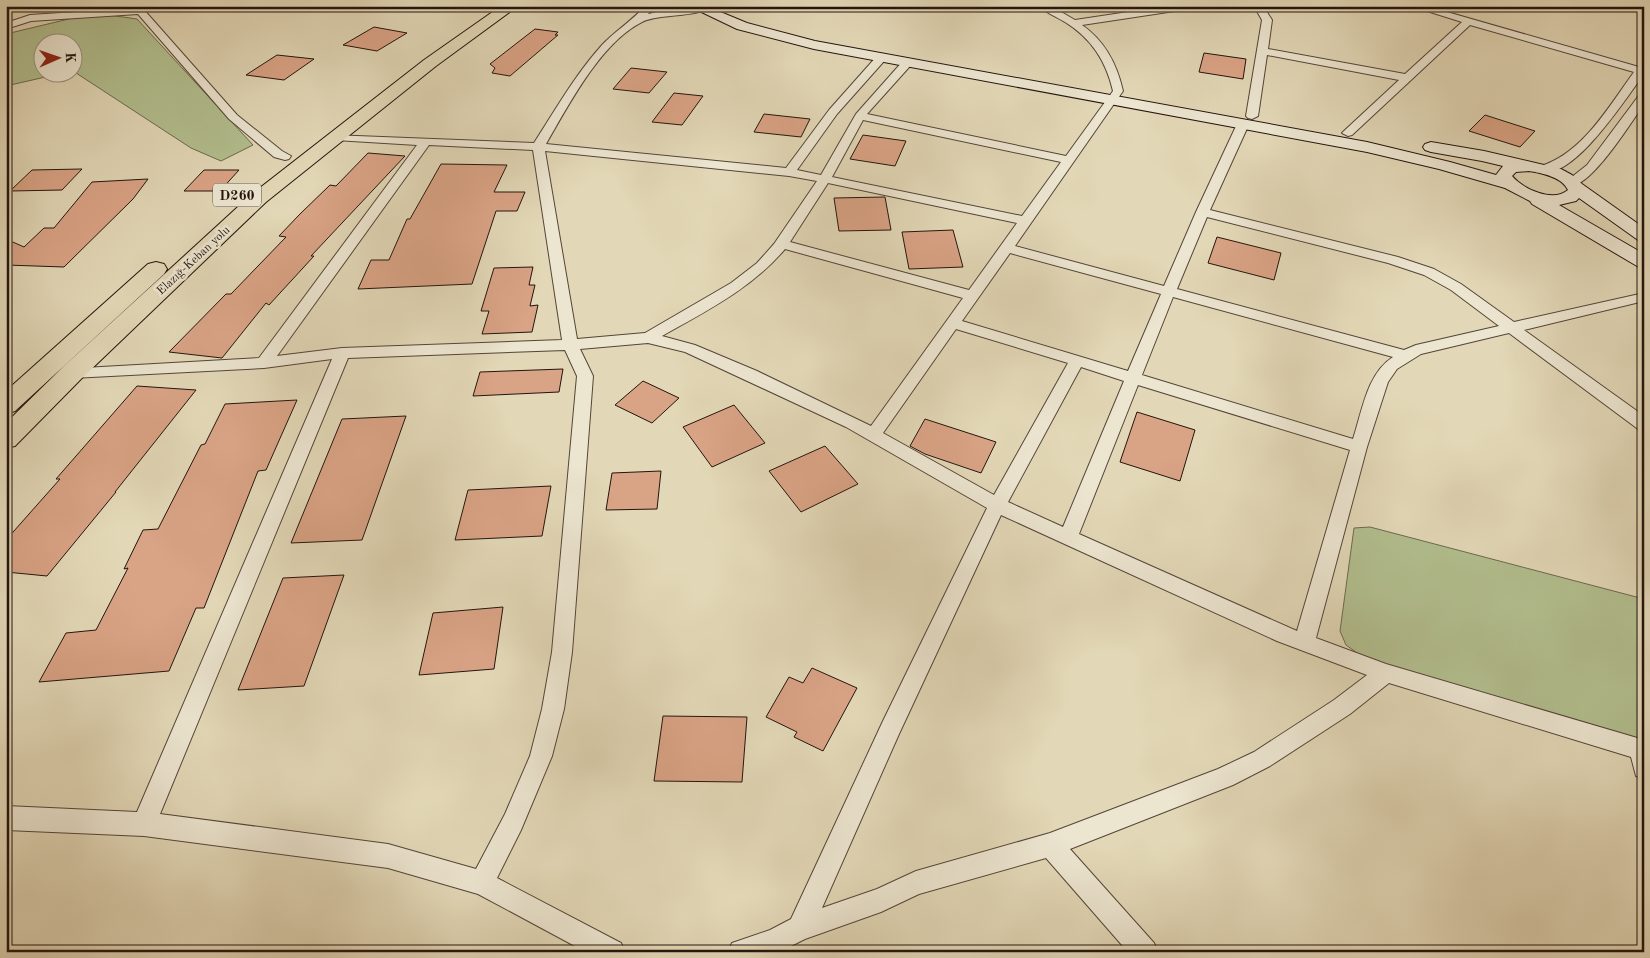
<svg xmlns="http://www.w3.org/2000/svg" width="1650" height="958" font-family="'Old Standard TT',serif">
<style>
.green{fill:#b2be8e;stroke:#6b694e}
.building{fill:#d9a385;stroke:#24140e}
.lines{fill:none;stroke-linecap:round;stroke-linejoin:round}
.minor-casing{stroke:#544538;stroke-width:2}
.secondary-casing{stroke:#24140e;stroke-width:2}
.trunk-casing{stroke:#24140e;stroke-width:2}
.minor{fill:#ece5d0;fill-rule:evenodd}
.secondary{fill:#ece5d0;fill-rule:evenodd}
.trunk{fill:#e2d7b6;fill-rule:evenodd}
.labels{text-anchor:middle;stroke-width:5;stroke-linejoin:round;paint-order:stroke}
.far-street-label{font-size:12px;fill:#24140e;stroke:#ece5d0}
.shield{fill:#ece5d0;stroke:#605348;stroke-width:1}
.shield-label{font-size:14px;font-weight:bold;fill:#24140e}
</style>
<rect width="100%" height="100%" fill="#e2d7b6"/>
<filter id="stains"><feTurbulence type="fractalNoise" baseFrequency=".004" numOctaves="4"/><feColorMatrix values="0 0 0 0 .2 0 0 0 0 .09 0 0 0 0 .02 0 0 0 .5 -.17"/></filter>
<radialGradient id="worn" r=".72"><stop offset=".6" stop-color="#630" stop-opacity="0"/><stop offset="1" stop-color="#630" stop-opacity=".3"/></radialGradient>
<path class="green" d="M109 15 137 19 253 145 221 161 191 148 73 71 72 42H42V72L63 73 6 86V34L77 17Z
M1370 527 1644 599V741L1367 660 1346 645 1340 631 1354 528Z"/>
<path class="building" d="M374 27 407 33 377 51 343 45Z
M535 29 558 32 555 35H558L510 76 492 73 495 68 490 64Z
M1204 53 1246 59 1243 79 1199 72Z
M277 55 314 59 284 80 246 75Z
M631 68 667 72 649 93 613 89Z
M674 93 703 96 682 125 652 122Z
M764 114 810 119 801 137 754 132Z
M1485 115 1535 131 1520 147 1469 131Z
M863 135 906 141 895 166 850 159Z
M368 153 405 156 311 256H314L269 305 266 303 222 358 169 352 226 294H231L286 237 279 236 300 214 330 185 336 186Z
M441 164 507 165 494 192H525L517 211H496L472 284 358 289 371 260H389L407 219H410Z
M82 169 62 190 10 191 32 170Z
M204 170H239L220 191H184Z
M148 179 133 199 64 267 6 265V239L24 247 44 228H54L92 182Z
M885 197 891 230 839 231 834 198Z
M953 230 963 267 909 269 902 232Z
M1217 237 1281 253 1274 280 1208 263Z
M533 267 529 285H535L530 306 538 305 532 332 482 334 489 311H481L494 268Z
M563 369 559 392 473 396 480 372Z
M643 381 679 398 652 423 615 405Z
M137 386 196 390 115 492H116L47 576 6 572V540L60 479H56Z
M297 400 266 470 258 471 204 608H196L169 671 39 682 66 633 96 630 128 568 124 569 143 530 158 529 201 445 205 444 225 404Z
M734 405 765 443 712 467 683 427Z
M1137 412 1195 430 1180 481 1120 462Z
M406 416 362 540 291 543 342 419Z
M925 419 996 442 981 473 925 454 910 446Z
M825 446 858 484 801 512 769 471Z
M661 471 657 509 606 510 612 473Z
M551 486 542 536 455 540 468 490Z
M344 575 304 686 238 690 283 578Z
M503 607 494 669 419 675 433 613Z
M812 668 857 688 823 751 794 737 797 732 766 717 789 677 803 683Z
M663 716 747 717 742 782 654 781Z"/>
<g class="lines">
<g class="minor-casing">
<path id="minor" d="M139 6H149L145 11 237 115 282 151 291 156 289 159 285 160 274 157 229 119 138 14 31 21 6 29V23L30 15 137 8Z
M645 6H654L648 14C660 11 696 2 705 9 695 17 657 14 642 22 601 42 568 106 546 144L786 168 829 110 877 56 881 55 886 58 885 60 837 114 797 170 821 175 856 114 903 61 907 60 912 63 911 65 867 114 1066 156 1113 91C1106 61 1092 39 1065 22 1057 17 1046 13 1039 6H1051L1075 20 1168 6H1192L1188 9 1082 25C1105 41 1117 64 1123 91L1015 246 1164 286 1196 212 1237 124 1243 121 1249 124 1210 210 1398 257 1434 269 1461 284 1514 322 1644 293V301L1524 330 1644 416V431L1638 429 1509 333 1421 354 1397 369 1388 382 1367 447 1316 638 1386 664 1644 740V779L1636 776 1631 757 1389 683 1350 714 1270 766 1233 785 1070 849 1154 943 1158 952H1128L1046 858 919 894 881 912 805 939 779 952H728L732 943 770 930 791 919 883 721 987 508 846 427 685 352 648 343 580 349 593 376 572 652 564 709 552 756 521 830 497 878 621 943 625 952H586L478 894 388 868 144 836 6 830V806L137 812 332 359 264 368 72 378 66 377 64 373 66 369 259 358 417 145 335 140 331 139 329 137 331 135 534 143C556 109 575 75 602 45 615 31 632 21 645 6ZM863 120 1061 162 1022 216 832 177ZM429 145 533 150 562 340 342 348 277 356ZM545 151 789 176 817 181 774 244 757 263 731 283 645 333 577 339ZM828 183 1017 223 969 290 790 242ZM1207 217 1388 263 1424 275 1451 290 1499 326 1416 345 1404 350 1177 289ZM785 249 963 298 871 426 757 371 695 345 662 336C706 311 751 289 785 249ZM1010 253 1161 294 1128 371 962 321ZM1173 297 1393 357C1367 373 1362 412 1353 439L1142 375ZM956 329 1068 363 994 495 883 433ZM565 350 577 376 552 652 542 709 530 756 505 814 476 869 388 844 160 814 348 358ZM1081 367 1124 381 1063 527 1008 502ZM1138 385 1350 450 1297 631 1079 534ZM1001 515 1277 641 1367 675 1334 700 1254 752 1218 769 1050 833 916 871 877 889 822 908 899 734Z
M1254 6H1263L1272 20 1268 49 1405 74 1462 22 1411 6H1426L1639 67 1644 64V74C1626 98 1574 180 1541 172L1539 169 1541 166C1583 153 1609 106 1634 72L1470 25 1352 135 1348 136 1342 133 1344 131 1399 80 1267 55 1258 116 1252 119 1248 118 1246 116 1262 20Z
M1644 93V104C1632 121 1589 191 1568 186L1566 183 1568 180 1587 165 1640 94Z"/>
</g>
<g class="secondary-casing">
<path id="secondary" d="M689 6H706L747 23 815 41 1367 142 1450 162 1496 175 1503 166 1482 161 1431 152 1425 150 1423 147 1425 144 1431 142 1484 151 1561 169 1572 175 1582 184 1644 228V241L1638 240 1579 198 1576 201 1559 205 1644 254V268L1637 266 1532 204 1530 201 1505 188 1439 169 1367 152 814 49 737 29ZM1529 171C1542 173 1562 177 1568 190 1553 203 1523 189 1512 176L1516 172Z"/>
</g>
<g class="trunk-casing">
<path id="trunk" d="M501 6H518L436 66 266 202 81 379 15 446 6 448V423L63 367 252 194 424 60Z
M156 262 164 264 167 269 164 274 15 411 6 414V391L148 264Z"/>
</g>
<use href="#minor" class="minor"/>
<use href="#secondary" class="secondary"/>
<use href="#trunk" class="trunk"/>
</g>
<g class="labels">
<g class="far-street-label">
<text transform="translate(193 260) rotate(-43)" y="4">Elazığ-Keban yolu</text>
</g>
<rect class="shield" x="213" y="183.5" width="48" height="23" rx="4"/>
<g class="shield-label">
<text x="237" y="200">D260</text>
</g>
</g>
<rect width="1650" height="958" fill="none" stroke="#e2d7b6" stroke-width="25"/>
<rect x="8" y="8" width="1635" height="943" fill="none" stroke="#24140e" stroke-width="2.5"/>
<rect x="12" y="12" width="1625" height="933" fill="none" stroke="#24140e"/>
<g transform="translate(58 58) rotate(88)"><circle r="24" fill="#ece5d0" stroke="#9c9182"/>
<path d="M0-4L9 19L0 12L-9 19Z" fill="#8f2418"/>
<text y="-8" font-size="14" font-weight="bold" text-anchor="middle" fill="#24140e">K</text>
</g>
<rect width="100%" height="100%" filter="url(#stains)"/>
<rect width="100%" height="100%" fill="url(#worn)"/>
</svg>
